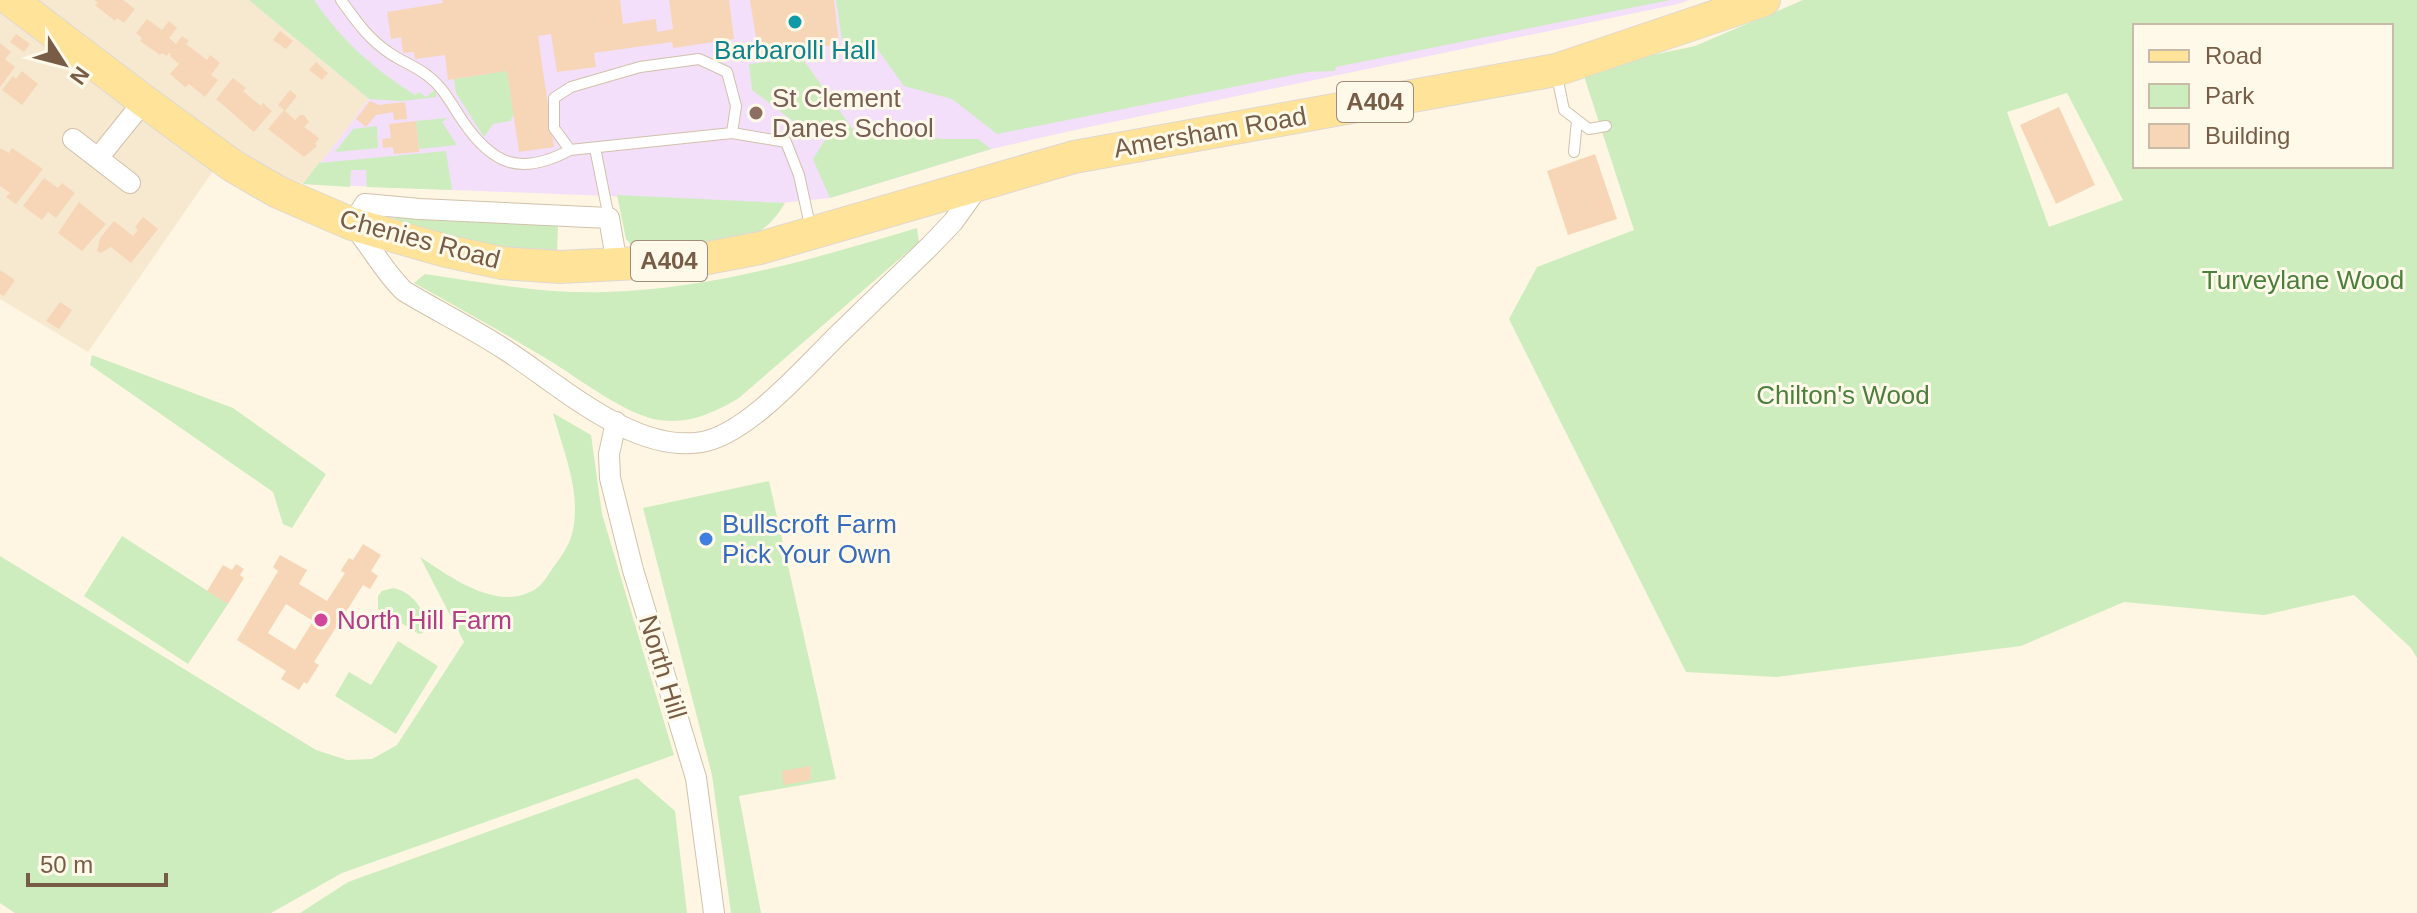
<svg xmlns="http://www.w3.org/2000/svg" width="2417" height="913" font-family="Arial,sans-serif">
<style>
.residential{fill:#f6e9cf}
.education{fill:#f3dffa}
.green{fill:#cdedbf;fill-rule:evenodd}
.building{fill:#f6d6b7;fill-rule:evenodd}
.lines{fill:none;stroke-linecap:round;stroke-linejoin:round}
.service-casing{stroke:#d2c1aa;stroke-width:12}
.minor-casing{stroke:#d2c1aa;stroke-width:22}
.primary-casing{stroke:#dfd8d3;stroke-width:34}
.service{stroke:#fff;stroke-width:10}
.minor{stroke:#fff;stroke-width:20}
.primary{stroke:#ffe398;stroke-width:32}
.culture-dot{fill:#0f9aa8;stroke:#fff9ea;stroke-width:3}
.education-dot{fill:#8d6e63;stroke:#fff9ea;stroke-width:3}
.shop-dot{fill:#3f7fe0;stroke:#fff9ea;stroke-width:3}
.hotel-dot{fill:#d1479c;stroke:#fff9ea;stroke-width:3}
.labels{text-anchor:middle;stroke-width:6;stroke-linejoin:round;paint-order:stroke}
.shield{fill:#fff9ea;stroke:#a08c77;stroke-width:2}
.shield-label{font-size:24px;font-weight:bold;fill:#785d46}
.culture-label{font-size:26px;fill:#0d838f;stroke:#fff9ea}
.education-label{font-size:26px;fill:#785e54;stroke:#fff9ea;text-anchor:start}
.street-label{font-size:26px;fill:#785d46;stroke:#fff9ea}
.park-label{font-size:26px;fill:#4a7f3d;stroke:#fff9ea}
.shop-label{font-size:26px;fill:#366cbe;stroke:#fff9ea;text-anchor:start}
.hotel-label{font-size:26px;fill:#b23c85;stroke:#fff9ea;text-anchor:start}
</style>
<rect width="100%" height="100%" fill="#fef6e2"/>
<path class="residential" d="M0 0H249L369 99 305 184 255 167 226 152 88 352 0 299Z"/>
<path class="education" d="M249 0H1689L1678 4 1084 128 991 149 830 198 781 203 305 184 369 99Z"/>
<path class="green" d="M249 0H314C342 41 374 69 415 95L419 92 426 97 436 89V97L402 101 369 99Z
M836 0H1670L1336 67 1335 71 1308 72 997 134 952 99 904 86 873 43 844 53Z
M1803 0H2417V658L2411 648 2354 595 2264 615 2124 602 2021 646 1777 677 1686 672 1509 319 1537 267 1634 230 1582 70 1695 46ZM2135 26H2391V166H2135ZM2067 93 2123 200 2049 227 2007 112Z
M802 58 857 135 891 131 941 139H978L991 149 830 198 813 159 829 134 793 121 752 90 749 64Z
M507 71 514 115 510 121 493 124 484 137 456 93 454 79Z
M448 118 442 122 457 145 419 149 416 121Z
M377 126 378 148 335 152 353 129Z
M446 151 452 190 367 187 366 170H351L350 187 303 184 319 163Z
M617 195 785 203C777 216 769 227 754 234 737 241 652 253 636 247 630 245 630 243 626 239Z
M397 217 558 226 557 253 465 242 393 220Z
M917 228 919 242 739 398C715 412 689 425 659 420 628 416 579 379 552 362 507 335 461 309 414 283L425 274C486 283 546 294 607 292 713 289 816 258 917 228Z
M92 355 233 408 326 474 292 528 283 524 273 492 90 365Z
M553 413 591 435 602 514 674 755 342 873 271 913H15L0 903V556L316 750 347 760 372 759 397 745 464 642 420 557C451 577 499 614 537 588 543 584 548 575 552 569 568 548 575 536 575 508 575 477 561 443 553 413Z
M769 481 836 779 739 796 761 913H731L712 775 643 508Z
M122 536 228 604 188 664 84 596Z
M393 588C413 592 429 612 423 633L419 634 378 609V596L382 591Z
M398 641 438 666 396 734 335 696 349 672 371 685Z
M637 778 675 811 687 913H300L348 882Z"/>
<path class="building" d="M94 0H123L135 9 124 23 117 18 115 21 95 5 98 3Z
M442 0H620L623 24 656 19 657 32 673 29 669 0H729L734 39 673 48 672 42 594 53 596 67 557 72 551 34 538 36 554 147 519 152 507 71 448 80 445 55 415 59 414 52 403 53 401 37 391 39 387 12 443 3Z
M750 0H834L839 44 759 57Z
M147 19 162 30 169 21 177 28 169 38 176 44 182 36 189 41 186 44 207 60 210 55 220 63 211 75 218 80 205 97 189 84 185 87 170 74 179 64 170 56 171 54 169 53 167 56 162 53 160 55 140 41 142 38 136 33Z
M280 31 293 41 286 49 273 40Z
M16 34 30 44 24 52 10 42Z
M0 43 11 52 5 59 15 67 0 87Z
M316 62 328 73 322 80 309 70Z
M22 71 38 84 22 105 2 90 13 76 16 79Z
M233 78 246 88 243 91 261 106 263 103 272 111 254 132 216 99Z
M290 90 297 96 285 111 295 120 300 115H304L309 122 304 127 319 138 315 144 317 146 304 157 268 129 284 110 278 105Z
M370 101 379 105 405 102 407 119 394 120 393 112 376 115 366 127 356 119Z
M2059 107 2095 185 2056 204 2020 125Z
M416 121 419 152 394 154 393 147 383 148 382 139 391 138 389 124Z
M0 148 9 153 12 148 43 169 16 204 6 197 10 193 0 186Z
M1595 154 1617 219 1568 235 1547 171Z
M44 178 58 188 62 183 75 193 56 218 48 212 42 220 23 206Z
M79 202 106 224 82 251 58 233Z
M143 217 158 229 131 263 111 247 101 253 97 251 100 238 114 221 133 236 138 230 135 227Z
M0 270 15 280 4 296 0 294Z
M60 302 72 310 59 329 46 321Z
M363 544 381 555 371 571 378 576 370 589 363 585 314 662 319 665 307 684 304 682 299 690 281 679 286 671 237 640 278 571 273 567 280 555 307 570 299 584 327 601 345 573 341 571 343 567 349 558 353 560ZM286 604 313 621 295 650 268 633Z
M236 564 244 569 240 575 244 578 228 604 207 591 223 565 232 570Z
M810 766 811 780 784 785 782 771Z"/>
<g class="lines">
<g class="service-casing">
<path id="service" d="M341 0C356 21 369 40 391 54 403 62 417 67 428 76 443 87 452 105 462 120 493 166 521 176 570 150L732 133 786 142 799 175 811 230
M1557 76 1564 110 1577 120 1574 152
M1577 120 1589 129 1606 126
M595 148 609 218
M570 150 554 128V98L571 87 640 67 699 59 727 72 736 106 732 133"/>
</g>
<g class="minor-casing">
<path id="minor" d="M73 139 130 183
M98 158 144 101
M617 264 609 218 420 209 365 204 352 224C371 246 384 272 404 291 437 311 472 328 504 349 559 384 633 454 702 442 748 434 806 366 839 334 869 305 900 275 930 246L953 222 981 183
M616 422 609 454 610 478 633 570 696 778 714 913"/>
</g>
<g class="primary-casing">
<path id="primary" d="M11 0 144 101 233 166 278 192 352 224 446 251 502 263 560 267 697 260 760 248 1074 157 1556 70 1764 0"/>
</g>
<use href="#service" class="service"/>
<use href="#minor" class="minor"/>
<use href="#primary" class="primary"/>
</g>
<circle class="culture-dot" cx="795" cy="22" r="8"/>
<circle class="education-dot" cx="756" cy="113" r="8"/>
<circle class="shop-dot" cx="706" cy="539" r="8"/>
<circle class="hotel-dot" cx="321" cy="620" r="8"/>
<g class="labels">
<g class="shield">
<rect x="1337" y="82" width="76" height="40" rx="6"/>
<rect x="631" y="241" width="76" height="40" rx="6"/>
</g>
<g class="shield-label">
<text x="1375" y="110">A404</text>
<text x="669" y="269">A404</text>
</g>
<g class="culture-label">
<text x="795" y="59">Barbarolli Hall</text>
</g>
<g class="education-label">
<text x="772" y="107">St Clement<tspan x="772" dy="30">Danes School</tspan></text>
</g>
<g class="street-label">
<text transform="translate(1210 132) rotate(-10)" y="9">Amersham Road</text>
<text transform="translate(420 239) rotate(15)" y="9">Chenies Road</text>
<text transform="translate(663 667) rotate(73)" y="9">North Hill</text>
</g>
<g class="park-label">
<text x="2303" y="289">Turveylane Wood</text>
<text x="1843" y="404">Chilton's Wood</text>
</g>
<g class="shop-label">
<text x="722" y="533">Bullscroft Farm<tspan x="722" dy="30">Pick Your Own</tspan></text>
</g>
<g class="hotel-label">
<text x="337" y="629">North Hill Farm</text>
</g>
</g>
<rect x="2133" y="24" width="260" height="144" fill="#fff9ea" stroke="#c9bba8" stroke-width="2"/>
<rect x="2149" y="50" width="40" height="12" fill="#ffe398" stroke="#c9bba8" stroke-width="2"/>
<text x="2205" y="64" font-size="24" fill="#785d46">Road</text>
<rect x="2149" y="84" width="40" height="24" fill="#cdedbf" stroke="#c9bba8" stroke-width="2"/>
<text x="2205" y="104" font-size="24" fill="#785d46">Park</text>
<rect x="2149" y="124" width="40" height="24" fill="#f6d6b7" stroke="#c9bba8" stroke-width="2"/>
<text x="2205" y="144" font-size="24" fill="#785d46">Building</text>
<g transform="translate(64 64) rotate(126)" stroke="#fff9ea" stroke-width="6" paint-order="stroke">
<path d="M0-6L14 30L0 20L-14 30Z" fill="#785d46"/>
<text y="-12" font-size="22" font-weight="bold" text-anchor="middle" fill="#785d46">N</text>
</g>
<path d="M28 873v12h138v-12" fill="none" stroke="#785d46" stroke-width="4"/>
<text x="40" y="873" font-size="24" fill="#785d46" stroke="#fff9ea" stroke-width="6" paint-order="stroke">50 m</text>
</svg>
